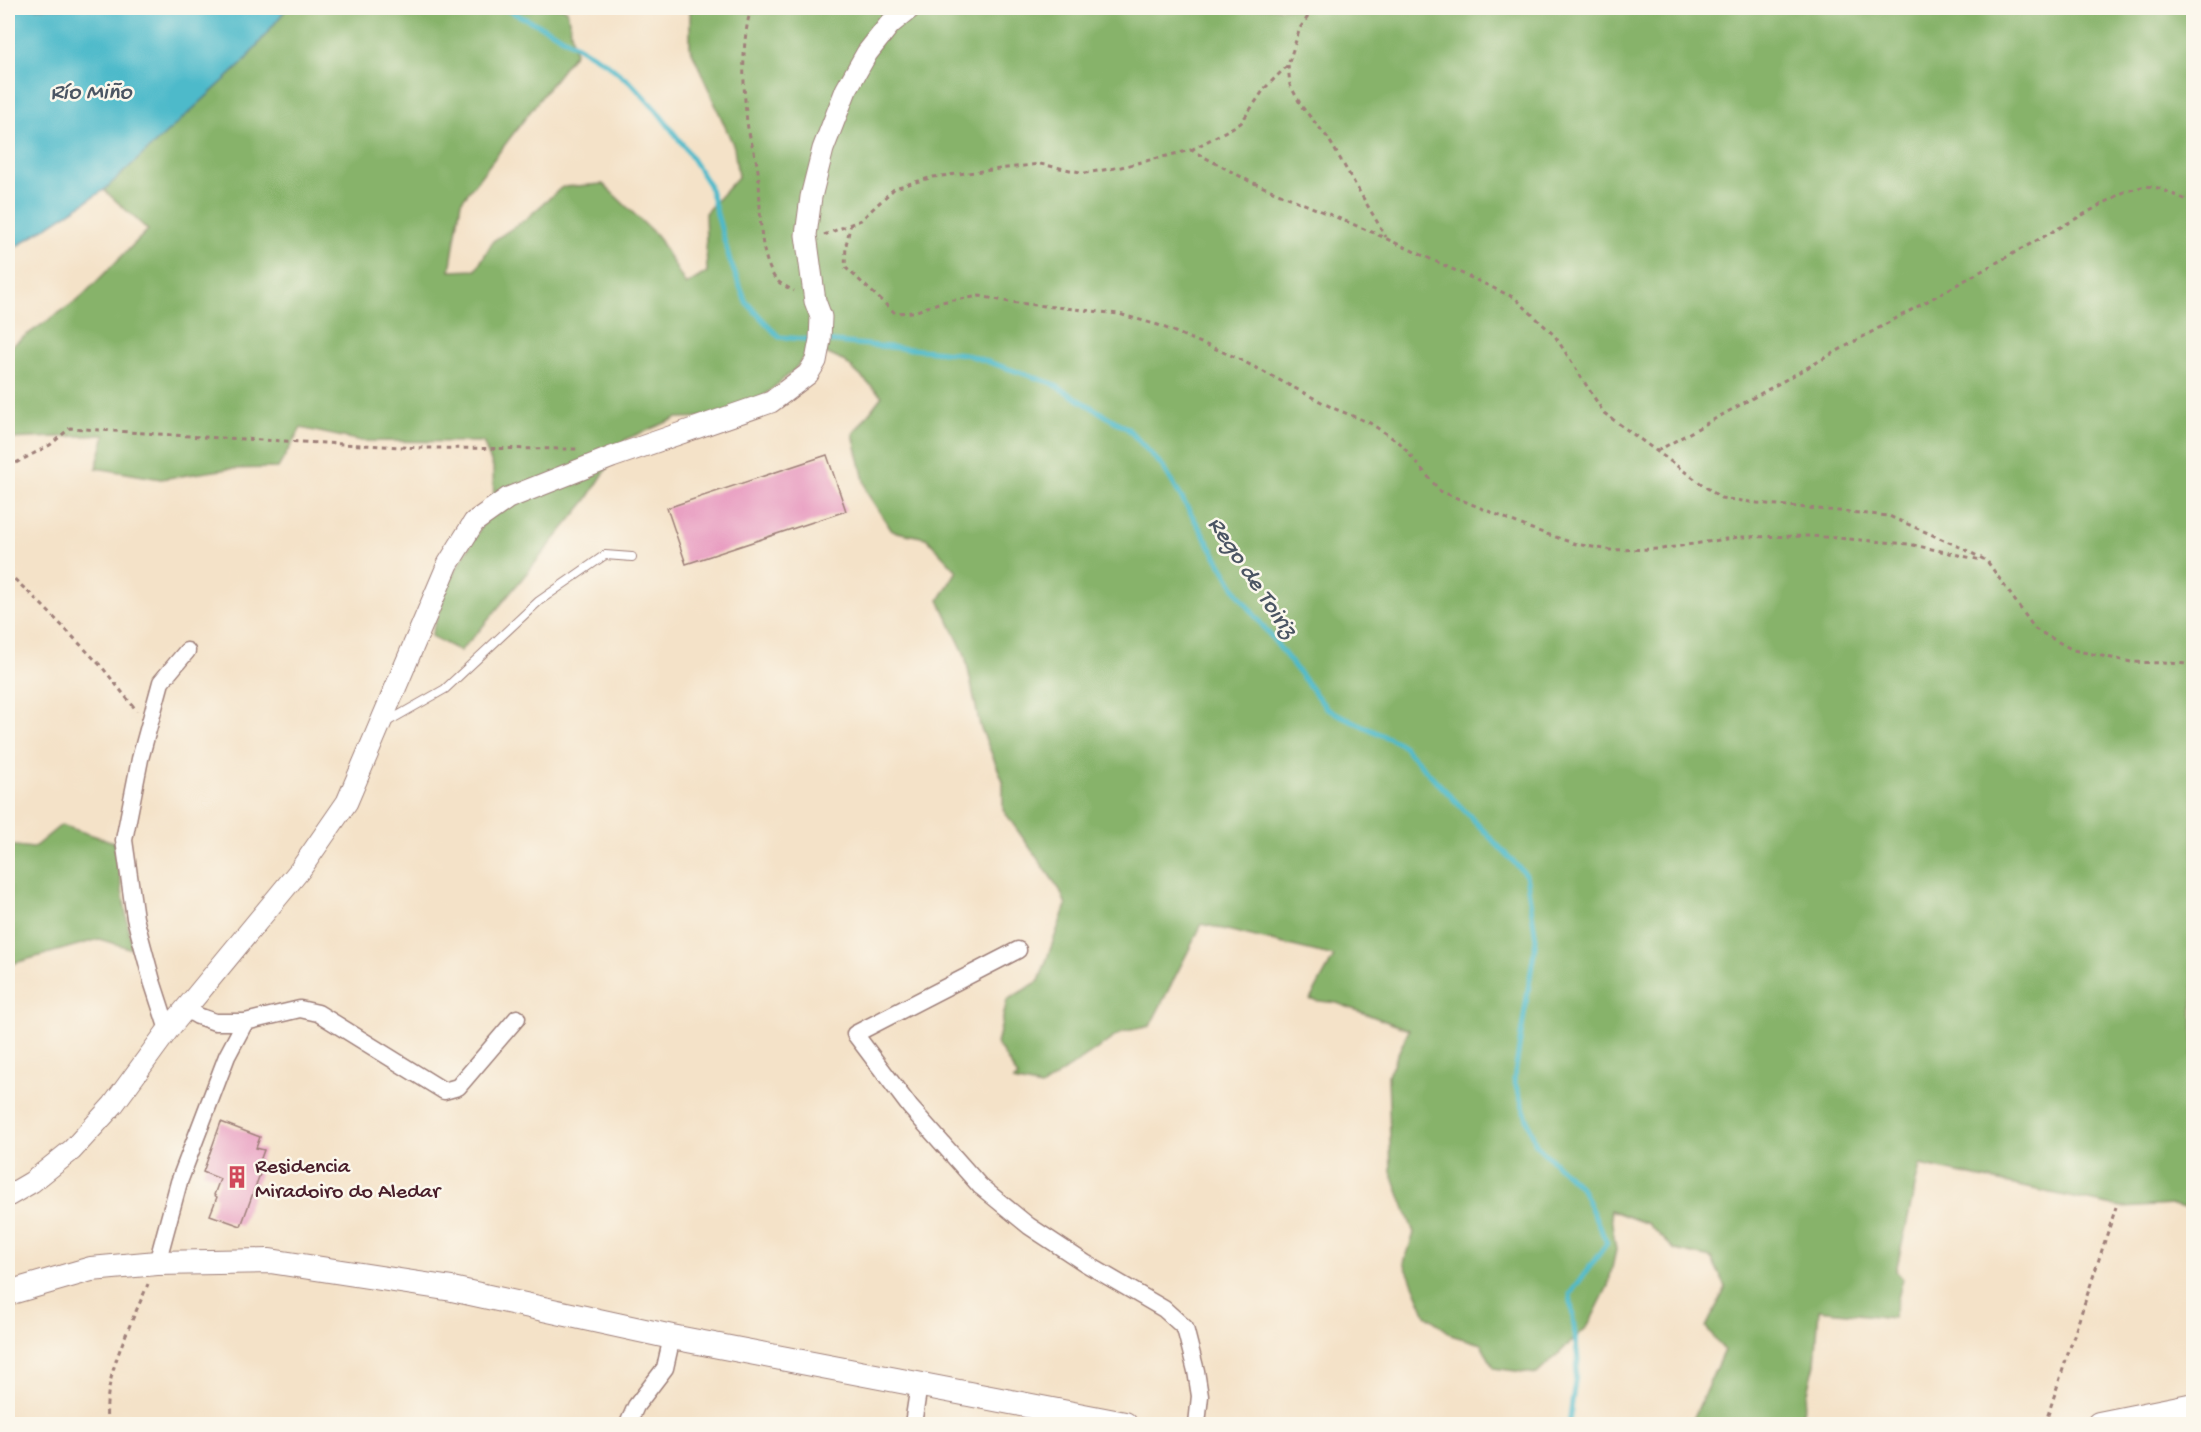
<svg xmlns="http://www.w3.org/2000/svg" width="2201" height="1432" font-family="'Gochi Hand',sans-serif">
<style>
.forest{fill:#87b36b;stroke:#68694b;stroke-width:1.5}
.water{fill:#4ebaca;stroke:#4c6c7a;stroke-width:1.5}
.lines{fill:none;stroke-linecap:round;stroke-linejoin:round}
.stream{stroke:#4ebaca;stroke-width:5}
.building{fill:#e796be}
.service-casing{stroke:#9f807a;stroke-width:10}
.minor-casing{stroke:#9f807a;stroke-width:19}
.tertiary-casing{stroke:#9f807a;stroke-width:23}
.secondary-casing{stroke:#9f807a;stroke-width:26}
.path{stroke:#9f807a;stroke-width:3;stroke-dasharray:4.5 4.5;stroke-linecap:butt}
.service{stroke:#fff;stroke-width:8}
.minor{stroke:#fff;stroke-width:16}
.tertiary{stroke:#fff;stroke-width:21}
.secondary{stroke:#fff;stroke-width:24}
.labels{text-anchor:middle;stroke-width:5;stroke-linejoin:round;paint-order:stroke}
.poi-label{font-size:22px;fill:#4a1f2b;stroke:#fbf7ec;text-anchor:start}
.water-label{font-size:24px;font-style:italic;fill:#4b5563;stroke:#fbf7ec}
</style>
<rect width="100%" height="100%" fill="#fbf7ec"/>
<filter id="ink" filterUnits="userSpaceOnUse"><feTurbulence type="fractalNoise" baseFrequency=".0167" numOctaves="2"/><feDisplacementMap in="SourceGraphic" scale="12" xChannelSelector="R" yChannelSelector="G"/><feConvolveMatrix kernelMatrix="1 2 1 2 8 2 1 2 1" color-interpolation-filters="sRGB"/></filter>
<filter id="wash" filterUnits="userSpaceOnUse"><feTurbulence type="fractalNoise" baseFrequency=".008" numOctaves="4" result="noise"/><feDisplacementMap in="SourceGraphic" scale="24" xChannelSelector="R" yChannelSelector="G"/><feGaussianBlur stdDeviation="1.35" result="paint"/><feColorMatrix in="noise" values="0 0 0 0 0 0 0 0 0 0 0 0 0 0 0 0 0 1.4 0 .05"/><feComposite in="paint" operator="in"/></filter>
<g filter="url(#wash)">
<rect width="100%" height="100%" fill="#f4e2c8"/>
<path class="forest" d="M287 8H563L567 10 575 53 461 202 450 271 476 270 493 241 526 219 562 187 603 184 657 236 686 285 707 272 705 213 738 177 734 147 690 47V8H2193V1210L2173 1205 2122 1208 1920 1165 1896 1271 1903 1279 1893 1318 1819 1310 1815 1364 1800 1424H1691L1724 1350 1706 1327 1726 1287 1711 1258 1675 1250 1648 1224 1610 1210 1616 1250 1608 1286 1588 1326 1537 1374 1494 1368 1481 1344 1454 1336 1426 1315 1404 1263 1414 1233 1391 1172 1388 1075 1409 1030 1337 1003 1310 1000 1334 956 1202 924 1150 1026 1122 1032 1041 1087 1013 1081 1018 1077 997 1044 1007 1000 1039 981 1066 905 1060 890 1003 810V781L980 726 965 655 939 600 957 571 926 538 892 531 867 493 853 434 882 396 845 362 813 347 793 371 754 404 716 417 677 418 626 439 586 501 479 631 460 651 431 636 449 581 494 505 493 467 483 442 361 441 301 428 278 468 228 469 161 479 96 468 105 435 8 439V348L79 299 148 230 104 190 242 64Z
M61 825 114 842 132 949 99 939 8 965V845L33 848Z"/>
<path class="water" d="M8 8H287L242 64 104 190 8 252Z"/>
<g class="lines">
<path class="stream" d="M503 8 551 31 606 63 633 85 657 111 684 146 709 185 730 261 746 302 779 337 816 340
M825 341 965 354 1051 383 1128 429 1164 468 1239 595 1327 709 1401 744 1526 875 1536 939 1514 1080 1536 1145 1582 1189 1607 1243 1570 1294 1578 1360 1569 1424"/>
</g>
<g id="blocks">
<path class="building" d="M827 455 846 511 686 564 667 508Z
M221 1122 260 1137 256 1148 264 1150 256 1172 260 1174 241 1226 210 1215 217 1197 214 1195 220 1179 203 1172Z"/>
</g>
</g>
<g filter="url(#ink)">
<use href="#blocks" fill-opacity="0" stroke="#9f807a" stroke-width="1.5"/>
<g class="lines">
<g class="service-casing">
<path id="service" d="M385 723 445 689 539 601 605 555 632 557"/>
</g>
<g class="minor-casing">
<path id="minor" d="M1018 950 855 1034 910 1107 980 1186 1029 1226 1085 1263 1164 1309 1185 1328 1196 1371 1200 1396 1197 1424
M186 1009 198 1016 215 1022H245L300 1009 318 1013 444 1091 458 1087 517 1018
M168 1030 152 981 135 918 124 840 140 759 161 682 187 651
M157 1263 179 1182 227 1056 245 1022
M628 1424 636 1406 665 1368 672 1337
M913 1424 919 1385"/>
</g>
<g class="tertiary-casing">
<path id="tertiary" d="M8 1196 32 1182 72 1150 113 1105 168 1030 300 870 347 802 448 564 474 522 508 498 612 457 771 402 808 374 816 361 820 340 821 317 815 301 806 235 811 197 823 149 846 90 867 53 890 24 910 8"/>
</g>
<g class="secondary-casing">
<path id="secondary" d="M8 1293 91 1269 157 1263 270 1261 452 1289 672 1337 1125 1424
M2099 1424 2194 1405"/>
</g>
<path class="path" d="M751 8C741 44 743 85 747 122 749 138 756 154 758 171 762 204 756 244 773 275 777 283 787 287 794 291
M1288 65 1290 85 1302 107 1328 138 1386 237
M1191 150 1241 123 1265 88 1288 65 1300 28 1314 8
M851 223 846 245 845 267 895 313 914 312 941 302 980 296 1009 302 1119 314 1158 325 1235 357 1333 408 1370 423 1400 443 1440 491 1529 528 1576 544 1610 550 1661 549 1739 537 1812 536 1909 544 1981 560
M824 235 861 220 895 188 933 177 1040 164 1085 173 1121 167 1191 150 1249 181 1374 233 1515 298 1555 336 1604 413 1721 498 1757 503 1889 516 1960 547 1987 561 2035 629 2073 650 2131 662 2194 664
M1657 451 2124 192 2145 186 2158 188 2194 203
M8 467 50 445 70 428 203 437 422 448 577 449
M8 573 41 604 102 667 137 711
M107 1424C103 1375 129 1329 148 1284
M2045 1424 2116 1207"/>
<use href="#service" class="service"/>
<use href="#minor" class="minor"/>
<use href="#tertiary" class="tertiary"/>
<use href="#secondary" class="secondary"/>
</g>
</g>
<defs>
<g id="building-bare" transform="scale(1.8)"><path d="M-4-6H4V6H1V3H-1V6H-4ZM-2.5-4.3h1.7v1.8h-1.7ZM.8-4.3h1.7v1.8H.8ZM-2.5-1h1.7V.8h-1.7ZM.8-1h1.7V.8H.8Z" fill="#d1495b" stroke="#fbf7ec" stroke-width="2.5" paint-order="stroke"/></g>
</defs>
<g fill-rule="evenodd">
<use href="#building-bare" x="237" y="1177"/>
</g>
<g class="labels">
<g class="poi-label">
<text x="255" y="1172">Residencia<tspan x="255" dy="25">Miradoiro do Aledar</tspan></text>
</g>
<g class="water-label">
<text x="91" y="98">Río Miño</text>
<text transform="translate(1254 576) rotate(56)" y="8">Rego de Toiriz</text>
</g>
</g>
<rect width="2201" height="1432" fill="none" stroke="#fbf7ec" stroke-width="30"/>
</svg>
